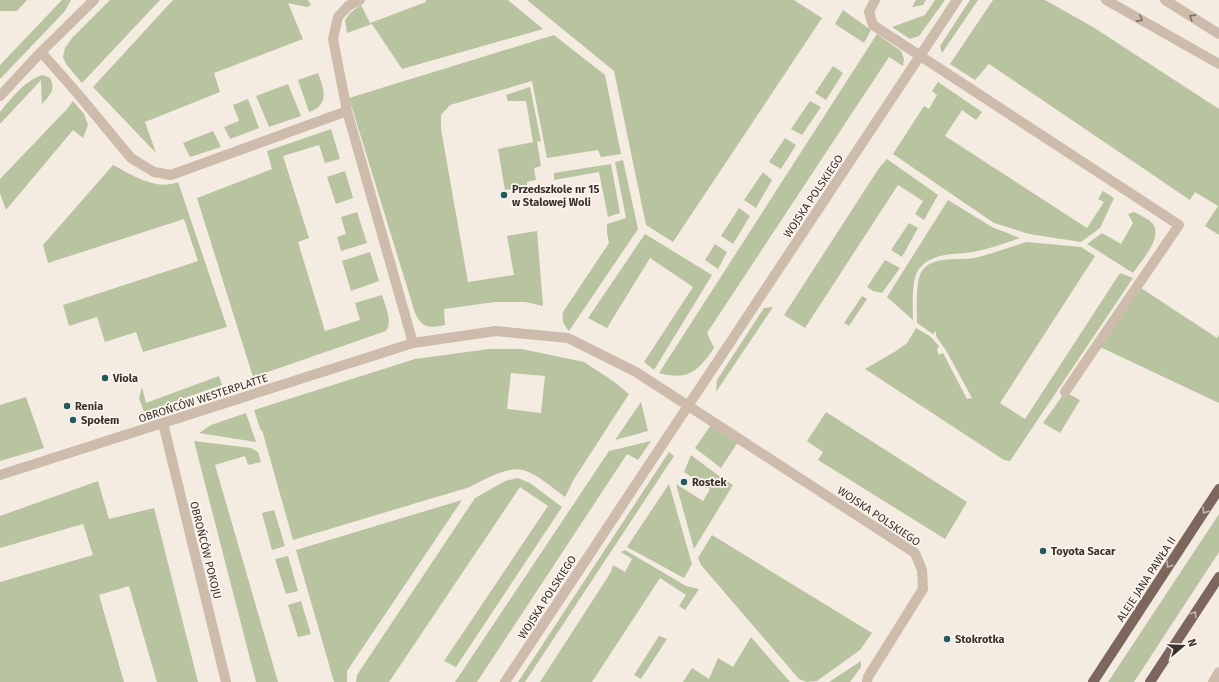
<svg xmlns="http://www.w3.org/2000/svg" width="1219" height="682" font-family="'Fira Sans',sans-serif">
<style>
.green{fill:#b8c4a0;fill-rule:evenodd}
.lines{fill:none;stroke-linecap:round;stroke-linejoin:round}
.minor{stroke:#cdbbac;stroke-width:10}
.major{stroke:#7d675c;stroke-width:10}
.oneway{stroke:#7d6f65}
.oneway2{stroke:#c2b5ac}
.poi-dot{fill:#1f5a5e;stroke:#fbf5ee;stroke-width:1.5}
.labels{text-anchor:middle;stroke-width:3.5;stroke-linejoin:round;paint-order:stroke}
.poi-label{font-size:11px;font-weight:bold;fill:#3b302b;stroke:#fbf5ee;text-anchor:start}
.street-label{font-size:11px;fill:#3b302b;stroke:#fbf5ee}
</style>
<rect width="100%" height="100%" fill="#f4ebe1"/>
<path class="green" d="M0 0H27L17 11H0Z
M62 0H71L65 11 0 79V65Z
M110 0H160L82 83 66 64 63 57 65 48 72 38Z
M173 0H308L311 5 307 7 288 3 303 39 214 73 220 92 145 122 156 153 93 87Z
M426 0H508L543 29 402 69 372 24 347 33 345 20 351 12 361 5 370 23 426 2Z
M527 0H794L822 18 673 242 646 225 614 71Z
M916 0H926L923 5 912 7Z
M935 0H945L919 36 910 39 892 27 925 15Z
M970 0H978L942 53 940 46Z
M993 0H1045L1093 27 1219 109V235L1205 226 1218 206 1195 192 1190 200 989 64 975 80 950 64Z
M843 10 871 30 864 43 835 24Z
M877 34 901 51 904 59 903 66 889 57 707 333 714 348C698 371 689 381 659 373Z
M554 35 605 75 621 154 601 157 598 150 547 158 532 81 450 105 441 115V129L468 282 514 275 507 236 537 231 543 306 525 302H495L444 309 445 325C429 328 423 329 415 313L349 98Z
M833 66 843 73 826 100 815 93Z
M318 73C324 89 330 105 309 112L298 80Z
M43 75 50 78C56 90 50 95 42 104L41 80 0 124V112C12 98 25 80 43 75Z
M938 82 982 112 976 120 962 110 945 136 1087 228 1104 202 1098 199 1103 191 1114 198 1100 228 1081 242 1029 234 994 223 893 154 924 106 929 109 937 95 932 91Z
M288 84 301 116 269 127 256 96Z
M530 87 541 141 537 142 541 166 534 168 536 180 527 182V187L505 190 498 149 533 142 526 101H508L506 95Z
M248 99 259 128 230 139 224 127 239 121 233 105Z
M73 101 84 114 88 125 83 138 73 130 6 210 0 193V179L67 109Z
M810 101 821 107 802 135 791 129Z
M331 129 340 159 325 163 319 145 283 156 309 238 298 242 325 331 360 320 355 303 382 295C385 306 393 321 386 331L253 377 197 198 272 169 267 151Z
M213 131 221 147 190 157 183 143Z
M785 138 796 145 781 169 769 162Z
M887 159 938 195 924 220 915 214 923 201 898 185 805 328 784 315 879 168Z
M623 160 638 229 569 331C563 325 562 320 563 312L609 243 607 233V224L626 218 615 162Z
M611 164 620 213 608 217 599 172 554 180V173Z
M113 165C132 175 156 191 178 182L227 327 143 352 136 332 105 342 97 317 69 326 63 305 198 261 184 219 48 263 43 245Z
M345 171 353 198 336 204 327 177Z
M763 172 772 180 756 208 744 200Z
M948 200 992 227 1020 238C1004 243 989 249 973 252 955 255 932 252 919 269 911 279 913 307 913 320L887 297Z
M739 208 750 216 733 244 721 236Z
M357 212 367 243 341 251 337 237 346 234 341 217Z
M1134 212C1140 215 1149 219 1153 224 1163 238 1141 261 1133 273L1087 244 1102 233 1121 244 1133 223 1128 214Z
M909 223 918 228 902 257 891 250Z
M645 234 712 275 654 370 644 362 693 287 650 258 607 328 588 318Z
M1027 242 1081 247 1095 256 1000 403 1025 419 1120 273 1133 278 1010 461 1004 460 865 369 896 351 907 343 916 328 931 337 939 346 937 350 939 355 943 353 967 399 972 398 947 352 936 336V331L933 334 917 323C917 310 915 281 922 271 933 255 958 261 974 258 992 254 1009 247 1027 242Z
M715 244 727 252 718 269 705 260Z
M370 252 379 281 351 291 342 261Z
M885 260 900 268 882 293 873 291 867 287Z
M1141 288 1217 338 1219 335V403L1100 347Z
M862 296 867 299 849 326 844 323Z
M773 307 716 392 717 380 764 308Z
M489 349H522L584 362 613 381 629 394 574 479 565 497C552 488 538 474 523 470 508 466 483 480 470 487L293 540 262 430 261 431 254 410 415 359ZM511 373 545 376 541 413 507 409Z
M219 376 222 385 144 412 139 398 142 387 146 403Z
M1065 392 1080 400 1060 433 1043 423Z
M26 397 44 448 0 461V405Z
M641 402 648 431 615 440Z
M826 412 967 502 945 539 818 460 823 452 807 441Z
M246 413 256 442 199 433 211 425Z
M711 425 738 442 721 468 695 448Z
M194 441 251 448 258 452 261 462 248 465 245 456 215 465 278 682H256Z
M651 441 638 460 627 454 477 682H455L609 451Z
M669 452 674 456 525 682H518Z
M691 455 719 476 733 485 694 549 676 484 703 501 710 489 684 472Z
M518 478 530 483 562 507 456 667 444 661 548 506 520 487 389 682H356L357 675 475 498 505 481Z
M98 481 109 519 154 508 198 682H157L129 586 99 595 124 682H0V582L93 555 83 524 0 548V516Z
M669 484 692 564 684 578 627 547Z
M462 500 347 671V682H334L296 550Z
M274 510 285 546 272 550 262 513Z
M1219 514V552L1134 682H1108Z
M712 535 872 633 860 650 817 681 807 682 799 679 701 565 698 558Z
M625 550 686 586 699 589 685 610 679 606 686 595 660 578 592 682H540L611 572 613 565 625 572 632 559 621 552Z
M288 556 298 591 286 594 275 559Z
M301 601 311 634 298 637 288 605Z
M659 636 667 639 641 679 634 675Z
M751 637 790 682H683L692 668 709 679 718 658 733 667Z
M861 661V667L850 682H829Z"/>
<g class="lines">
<path class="minor" d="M360 0 348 6 338 17 333 39 347 111 413 343
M875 0 869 12 873 25 1179 225 1065 392
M1106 0 1219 64
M1165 0 1219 34
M41 52 78 94 131 158 154 172 171 175 347 111
M0 96 41 52 94 0
M163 423 226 682
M0 475 413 343 496 331 568 338 636 372 915 553 922 570 923 589 868 677 867 682
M505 682 957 0
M1213 682 1219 672"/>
<path class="major" d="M1093 682 1219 489
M1150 682 1219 577"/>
</g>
<defs><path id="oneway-chevron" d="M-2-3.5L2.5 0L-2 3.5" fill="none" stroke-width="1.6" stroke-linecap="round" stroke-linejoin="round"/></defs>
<g class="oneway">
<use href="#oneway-chevron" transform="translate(1192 17) rotate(-148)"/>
<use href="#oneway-chevron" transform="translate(1140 19) rotate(29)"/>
</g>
<g class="oneway2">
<use href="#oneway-chevron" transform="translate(1205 511) rotate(123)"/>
<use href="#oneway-chevron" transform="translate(1169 565) rotate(123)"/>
<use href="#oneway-chevron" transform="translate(1194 614) rotate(-57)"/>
</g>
<g class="poi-dot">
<circle cx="504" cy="195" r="4"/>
<circle cx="105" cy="378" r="4"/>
<circle cx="67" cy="406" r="4"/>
<circle cx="73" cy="420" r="4"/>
<circle cx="684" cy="482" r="4"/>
<circle cx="1043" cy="551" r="4"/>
<circle cx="947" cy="639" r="4"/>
</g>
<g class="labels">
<g class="poi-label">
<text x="512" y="193">Przedszkole nr 15<tspan x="512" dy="13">w Stalowej Woli</tspan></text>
<text x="113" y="382">Viola</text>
<text x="75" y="410">Renia</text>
<text x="81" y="424">Społem</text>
<text x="692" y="486">Rostek</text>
<text x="1051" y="555">Toyota Sacar</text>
<text x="955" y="643">Stokrotka</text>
</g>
<g class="street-label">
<text transform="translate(813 196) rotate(-56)" y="4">WOJSKA POLSKIEGO</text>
<text transform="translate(203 398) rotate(-18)" y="4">OBROŃCÓW WESTERPLATTE</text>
<text transform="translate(879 516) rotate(34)" y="4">WOJSKA POLSKIEGO</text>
<text transform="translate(206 550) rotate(76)" y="4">OBROŃCÓW POKOJU</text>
<text transform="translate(1146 579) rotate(-57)" y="4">ALEJE JANA PAWŁA II</text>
<text transform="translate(547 597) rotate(-57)" y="4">WOJSKA POLSKIEGO</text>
</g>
</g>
<g transform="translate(1183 646) rotate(71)" stroke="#fbf5ee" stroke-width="3" paint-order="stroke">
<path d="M0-3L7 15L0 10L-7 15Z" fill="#3b302b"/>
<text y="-6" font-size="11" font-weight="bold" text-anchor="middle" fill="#3b302b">N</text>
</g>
</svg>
